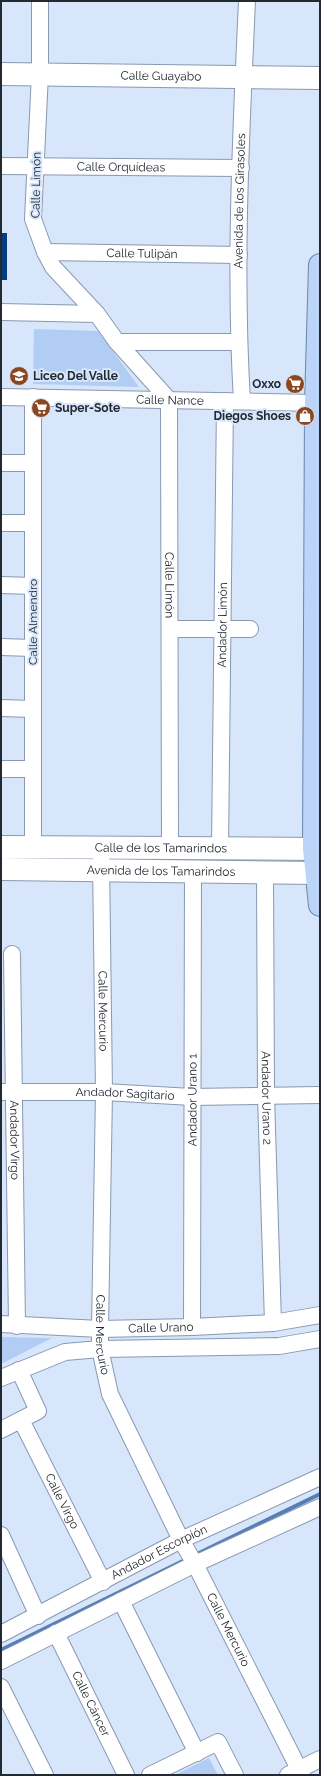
<svg xmlns="http://www.w3.org/2000/svg" width="321" height="1776" font-family="Raleway,sans-serif">
<style>
.green{fill:#b2cdf4}
.lines{fill:none;stroke-linecap:round;stroke-linejoin:round}
.stream{stroke:#557eb6;stroke-width:4}
.building{fill:#053d81}
.street-casing{stroke:#8899b1;stroke-width:18}
.secondary-casing{stroke:#8899b1;stroke-width:24}
.primary-casing{stroke:#6885ae;stroke-width:24}
.street{stroke:#fff;stroke-width:16}
.secondary{stroke:#fff;stroke-width:22}
.primary{stroke:#bbd4f7;stroke-width:22}
.labels{text-anchor:middle;stroke-width:4;stroke-linejoin:round;paint-order:stroke}
.street-label{font-size:12px;fill:#222932;stroke:#d7e6fa}
.poi-label{font-size:12px;font-weight:bold;fill:#222932;stroke:#d7e6fa;text-anchor:start}
</style>
<rect width="100%" height="100%" fill="#d7e6fa"/>
<path class="green" d="M34 329 98 331 139 387 33 384Z
M1 1337 52 1338 1 1364Z
M209 1758 218 1775H175Z"/>
<g class="lines">
<path class="stream" d="M193 1556 320 1494
M1 1650 187 1559"/>
</g>
<path class="building" d="M1 233H7V280H1Z"/>
<g class="lines">
<g class="street-casing">
<g id="street">
<path id="s1" d="M40 1V74L33 219 45 252 53 267 97 314 117 342 169 400 170 848"/>
<path id="s2" d="M1 166 241 168"/>
<path id="s3" d="M45 252 239 255"/>
<path d="M1 312 97 314"/>
<path d="M117 342H239"/>
<path id="s4" d="M1 397 316 403"/>
<path id="s5" d="M242 401C234 268 241 134 247 1"/>
<path d="M1 463H33"/>
<path d="M1 523H33"/>
<path d="M1 585 33 586"/>
<path d="M170 629H250"/>
<path d="M1 647 33 648"/>
<path d="M1 708 33 709"/>
<path d="M1 769H33"/>
<path d="M33 847V397"/>
<path id="s6" d="M220 848 225 401"/>
<path id="s7" d="M101 859 104 1092 100 1329V1349L110 1394 181 1540 195 1564 302 1775"/>
<path id="s8" d="M265 872 266 1096 273 1323"/>
<path id="s9" d="M12 954 17 1326"/>
<path id="s10" d="M1 1092H104L192 1097 320 1095"/>
<path id="s11" d="M1 1324 100 1329 192 1327 273 1323 320 1315"/>
<path id="s12" d="M192 1327 193 872"/>
<path d="M1 1378 65 1352 100 1349 279 1346 320 1339"/>
<path id="s13" d="M21 1420 103 1582"/>
<path d="M1 1430 38 1411 19 1370"/>
<path d="M1 1535 38 1616"/>
<path d="M121 1601 197 1753"/>
<path id="s14" d="M56 1633 126 1775"/>
<path id="s15" d="M1 1634 181 1540 320 1477"/>
<path d="M1 1661 195 1564 320 1507"/>
<path d="M1 1687 45 1775"/>
<path d="M150 1775 218 1742 235 1775"/>
<path d="M288 1775 320 1759"/>
</g>
</g>
<g class="secondary-casing">
<g id="secondary">
<path id="s16" d="M1 74 320 78"/>
<path id="s17" d="M1 847 320 849"/>
<path id="s18" d="M1 869 320 873"/>
</g>
</g>
<g class="primary-casing">
<path id="primary" d="M320 265 316 403 314 849 320 905"/>
</g>
<use href="#street" class="street"/>
<use href="#secondary" class="secondary"/>
<use href="#primary" class="primary"/>
</g>
<defs>
<g id="school-disc" transform="scale(1)"><circle r="9.5" fill="#8d4720" stroke="#d7e6fa"/><path d="M0-5L7-2L0 1L-7-2ZM-4 1L0 2.5L4 1V4Q0 6-4 4Z" fill="#fff"/></g>
<g id="supermarket-disc" transform="scale(1)"><circle r="9.5" fill="#8d4720" stroke="#d7e6fa"/><path d="M-6-5.5h2.5l.6 2H6L4.5 2H-2.5L-4.4-4H-6ZM-1.5 3.2a1.3 1.3 0 1 0 .1 0ZM3 3.2a1.3 1.3 0 1 0 .1 0Z" fill="#fff"/></g>
<g id="shop-disc" transform="scale(1)"><circle r="9.5" fill="#8d4720" stroke="#d7e6fa"/><path d="M-5-2.5h2.3a2.7 3.5 0 0 1 5.4 0H5L5.5 6h-11ZM-1.5-2.5h3a1.5 2.3 0 0 0-3 0Z" fill="#fff"/></g>
</defs>
<g fill-rule="evenodd">
<use href="#school-disc" x="19" y="376"/>
<use href="#supermarket-disc" x="295" y="384"/>
<use href="#supermarket-disc" x="41" y="408"/>
<use href="#shop-disc" x="305" y="416"/>
</g>
<g class="labels">
<g class="street-label">
<text dy="4" stroke="none"><textPath href="#s16" startOffset="160">Calle Guayabo</textPath></text>
<text dy="4" stroke="none"><textPath href="#s2" startOffset="120">Calle Orquídeas</textPath></text>
<text transform="translate(36 185) rotate(-89)" y="4">Calle Limón</text>
<text dy="4" stroke="none"><textPath href="#s5" startOffset="200">Avenida de los Girasoles</textPath></text>
<text dy="4" stroke="none"><textPath href="#s3" startOffset="97">Calle Tulipán</textPath></text>
<text dy="4" stroke="none"><textPath href="#s4" startOffset="169">Calle Nance</textPath></text>
<text dy="4" stroke="none"><textPath href="#s1" startOffset="632">Calle Limón</textPath></text>
<text transform="translate(33 622) rotate(-90)" y="4">Calle Almendro</text>
<text dy="4" stroke="none"><textPath href="#s6" startOffset="223">Andador Limón</textPath></text>
<text dy="4" stroke="none"><textPath href="#s17" startOffset="160">Calle de los Tamarindos</textPath></text>
<text dy="4" stroke="none"><textPath href="#s18" startOffset="160">Avenida de los Tamarindos</textPath></text>
<text dy="4" stroke="none"><textPath href="#s7" startOffset="152">Calle Mercurio</textPath></text>
<text dy="4" stroke="none"><textPath href="#s10" startOffset="124">Andador Sagitario</textPath></text>
<text dy="4" stroke="none"><textPath href="#s8" startOffset="226">Andador Urano 2</textPath></text>
<text dy="4" stroke="none"><textPath href="#s12" startOffset="227">Andador Urano 1</textPath></text>
<text dy="4" stroke="none"><textPath href="#s9" startOffset="186">Andador Virgo</textPath></text>
<text dy="4" stroke="none"><textPath href="#s11" startOffset="160">Calle Urano</textPath></text>
<text dy="4" stroke="none"><textPath href="#s7" startOffset="476">Calle Mercurio</textPath></text>
<text dy="4" stroke="none"><textPath href="#s13" startOffset="91">Calle Virgo</textPath></text>
<text dy="4" stroke="none"><textPath href="#s15" startOffset="178">Andador Escorpión</textPath></text>
<text dy="4" stroke="none"><textPath href="#s7" startOffset="800">Calle Mercurio</textPath></text>
<text dy="4" stroke="none"><textPath href="#s14" startOffset="79">Calle Cáncer</textPath></text>
</g>
<g class="poi-label">
<text x="33" y="380">Liceo Del Valle</text>
<text x="281" y="388" text-anchor="end">Oxxo</text>
<text x="55" y="412">Super-Sote</text>
<text x="291" y="420" text-anchor="end">Diegos Shoes</text>
</g>
</g>
<rect width="321" height="1776" fill="none" stroke="#222932" stroke-width="4"/>
</svg>
